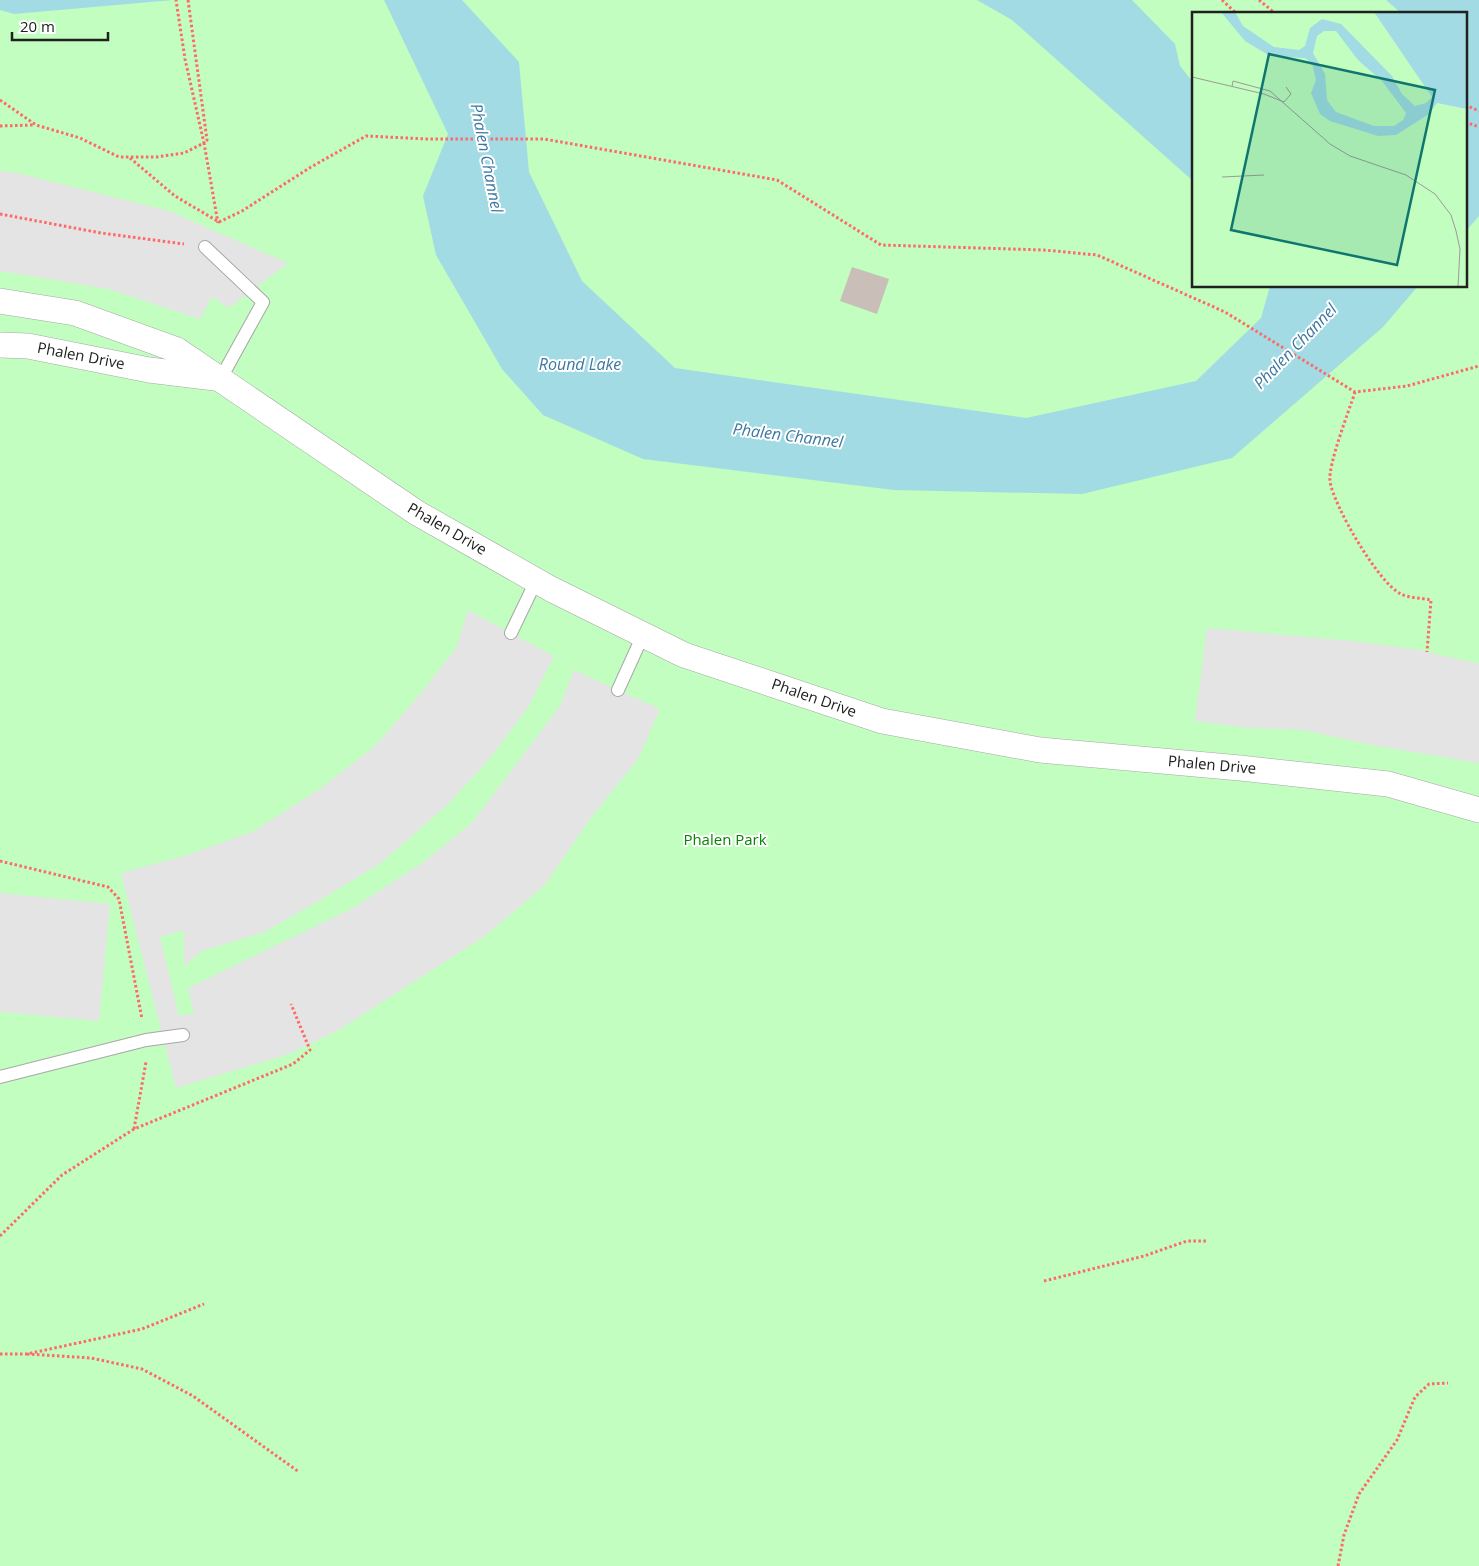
<svg xmlns="http://www.w3.org/2000/svg" width="1479" height="1566" font-family="'Open Sans',sans-serif">
<style>
.park{fill:#c1febf}
.parking{fill:#e4e4e4}
.water{fill:#a2dbe3}
.building{fill:#cabeb8}
.lines{fill:none;stroke-linecap:round;stroke-linejoin:round}
.service-casing{stroke:#a7a7a7;stroke-width:14}
.minor-casing{stroke:#a7a7a7;stroke-width:26}
.path{stroke:#ff6969;stroke-width:3;stroke-dasharray:2.5 2.5;stroke-linecap:butt}
.service{stroke:#fff;stroke-width:12}
.minor{stroke:#fff;stroke-width:25}
.labels{text-anchor:middle;stroke-width:4;stroke-linejoin:round;paint-order:stroke}
.street-label{font-size:15px;fill:#202020;stroke:#fff}
.park-label{font-size:15px;fill:#048502;stroke:#fff}
.water-label{font-size:16px;font-style:italic;fill:#3b78a1;stroke:#fff}
.inset-road{fill:none;stroke:#9d9a96;stroke-width:1}
.view{fill:#0f766e;fill-opacity:0.15;stroke:#0f766e;stroke-width:2.5}
.inset-edge{fill:none;stroke:#202020;stroke-width:2.5}
</style>
<rect width="100%" height="100%" fill="#f1ece5"/>
<path class="park" d="M0 0H1386L1402 14H1193V286H1465V67L1479 78V1566H0Z"/>
<path class="parking" d="M0 171 13 172 169 211 288 263 229 308 212 297 200 319 108 289 0 271Z
M468 610 554 656 529 706 487 762 444 808 381 863 320 900 265 932 202 951 184 966V930L160 937 179 1016 194 1013 188 988 353 908 422 863 471 824 560 706 574 670 660 709 638 759 590 819 544 886 485 936 339 1030 289 1054 176 1088 121 873 187 855 254 831 321 788 375 746 421 693 456 648Z
M1207 628 1352 641 1415 649 1479 664V763L1371 745 1304 730 1248 728 1195 721Z
M0 893 110 904 99 1021 0 1012Z"/>
<path class="water" d="M0 0H173L14 14 0 10Z
M384 0H462L519 62 529 172 582 281 675 368 1026 418 1196 381 1261 318 1270 286H1418L1383 327 1232 458 1082 494 894 490 643 459 543 415 502 369 436 255 423 196 448 134Z
M977 0H1132L1175 44 1180 66 1193 82V181L1012 20Z
M1386 0H1479V216L1465 232V74L1468 69 1465 67V14H1402Z"/>
<path class="building" d="M852 267 889 279 877 314 840 301Z"/>
<g class="lines">
<g class="service-casing">
<path id="service" d="M205 247 263 302 221 378
M511 633 536 581
M618 690 643 635
M0 1077 146 1040 183 1035"/>
</g>
<g class="minor-casing">
<path id="minor" d="M0 301 75 313 177 350 417 513 551 589 684 655 882 721 1040 750 1240 768 1388 784 1479 810
M0 345 28 346 149 370 215 378"/>
</g>
<path class="path" d="M188 0 207 140 204 143 218 223
M1222 0 1237 14
M1259 0 1276 14
M0 100 36 125 80 138 119 157H156L184 153 204 143 185 59 176 0
M1465 105 1479 111
M1465 122 1479 127
M0 126 34 125
M130 158 175 196 219 222 242 211 311 167 366 136 427 139H544L777 180 881 245 1044 250 1097 255 1225 312 1355 392 1407 386 1479 366
M0 214 101 233 184 244
M1355 392C1349 411 1328 464 1330 481 1333 505 1379 584 1401 594 1409 598 1422 598 1431 600L1427 652
M0 861 108 887 119 899 142 1019
M134 1129 146 1062
M0 1236 62 1175 134 1129 293 1064 310 1050 291 1004
M1044 1281 1144 1256 1187 1241H1207
M0 1354H27L142 1329 204 1304
M27 1354 91 1358 142 1369 193 1396 299 1472
M1338 1566 1344 1535 1359 1494 1397 1440 1415 1397 1429 1384 1448 1383"/>
<use href="#service" class="service"/>
<use href="#minor" class="minor"/>
</g>
<g class="labels">
<g class="street-label">
<text transform="translate(81 356) rotate(11)" y="5">Phalen Drive</text>
<text transform="translate(447 529) rotate(30)" y="5">Phalen Drive</text>
<text transform="translate(814 698) rotate(19)" y="5">Phalen Drive</text>
<text transform="translate(1212 765) rotate(5)" y="5">Phalen Drive</text>
</g>
<g class="park-label">
<text x="725" y="845">Phalen Park</text>
</g>
<g class="water-label">
<text transform="translate(487 158) rotate(79)" y="6">Phalen Channel</text>
<text transform="translate(1295 346) rotate(-46)" y="6">Phalen Channel</text>
<text x="580" y="370">Round Lake</text>
<text transform="translate(788 435) rotate(7)" y="6">Phalen Channel</text>
</g>
</g>
<g transform="translate(1192 12)">
<rect width="275" height="275" fill="#f1ece5"/>
<path d="M0 0H182L245 91 275 97V275H0Z" fill="#c1febf"/>
<path d="M29 0H43L51 14 82 35 107 38 113 34 118 16 130 7 149 12 200 64 210 82 223 94 234 91 240 85 182 0H275V97L245 91 237 102 204 123 186 124 138 109 128 102 119 81 124 68 120 51 113 46 78 44 53 29ZM132 19H144L166 48 190 69 214 101 211 108 202 114H182L144 100 135 88 133 62 121 41 125 24Z" fill="#a2dbe3" fill-rule="evenodd"/>
<path class="inset-road" d="M0 65 72 82 92 90M40 75 41 69 78 79 138 132 158 144 214 163 243 182 259 203 264 219 268 237 266 275M92 90 99 82 94 75M30 165 72 163"/>
<path class="view" d="M77 42 243 78 205 253 39 218Z"/>
<rect width="275" height="275" class="inset-edge"/>
</g>
<path d="M12 32v8h96v-8" fill="none" stroke="#202020" stroke-width="2.5"/>
<text x="20" y="32" font-size="15" fill="#202020" stroke="#ffffff" stroke-width="4" paint-order="stroke">20 m</text>
</svg>
